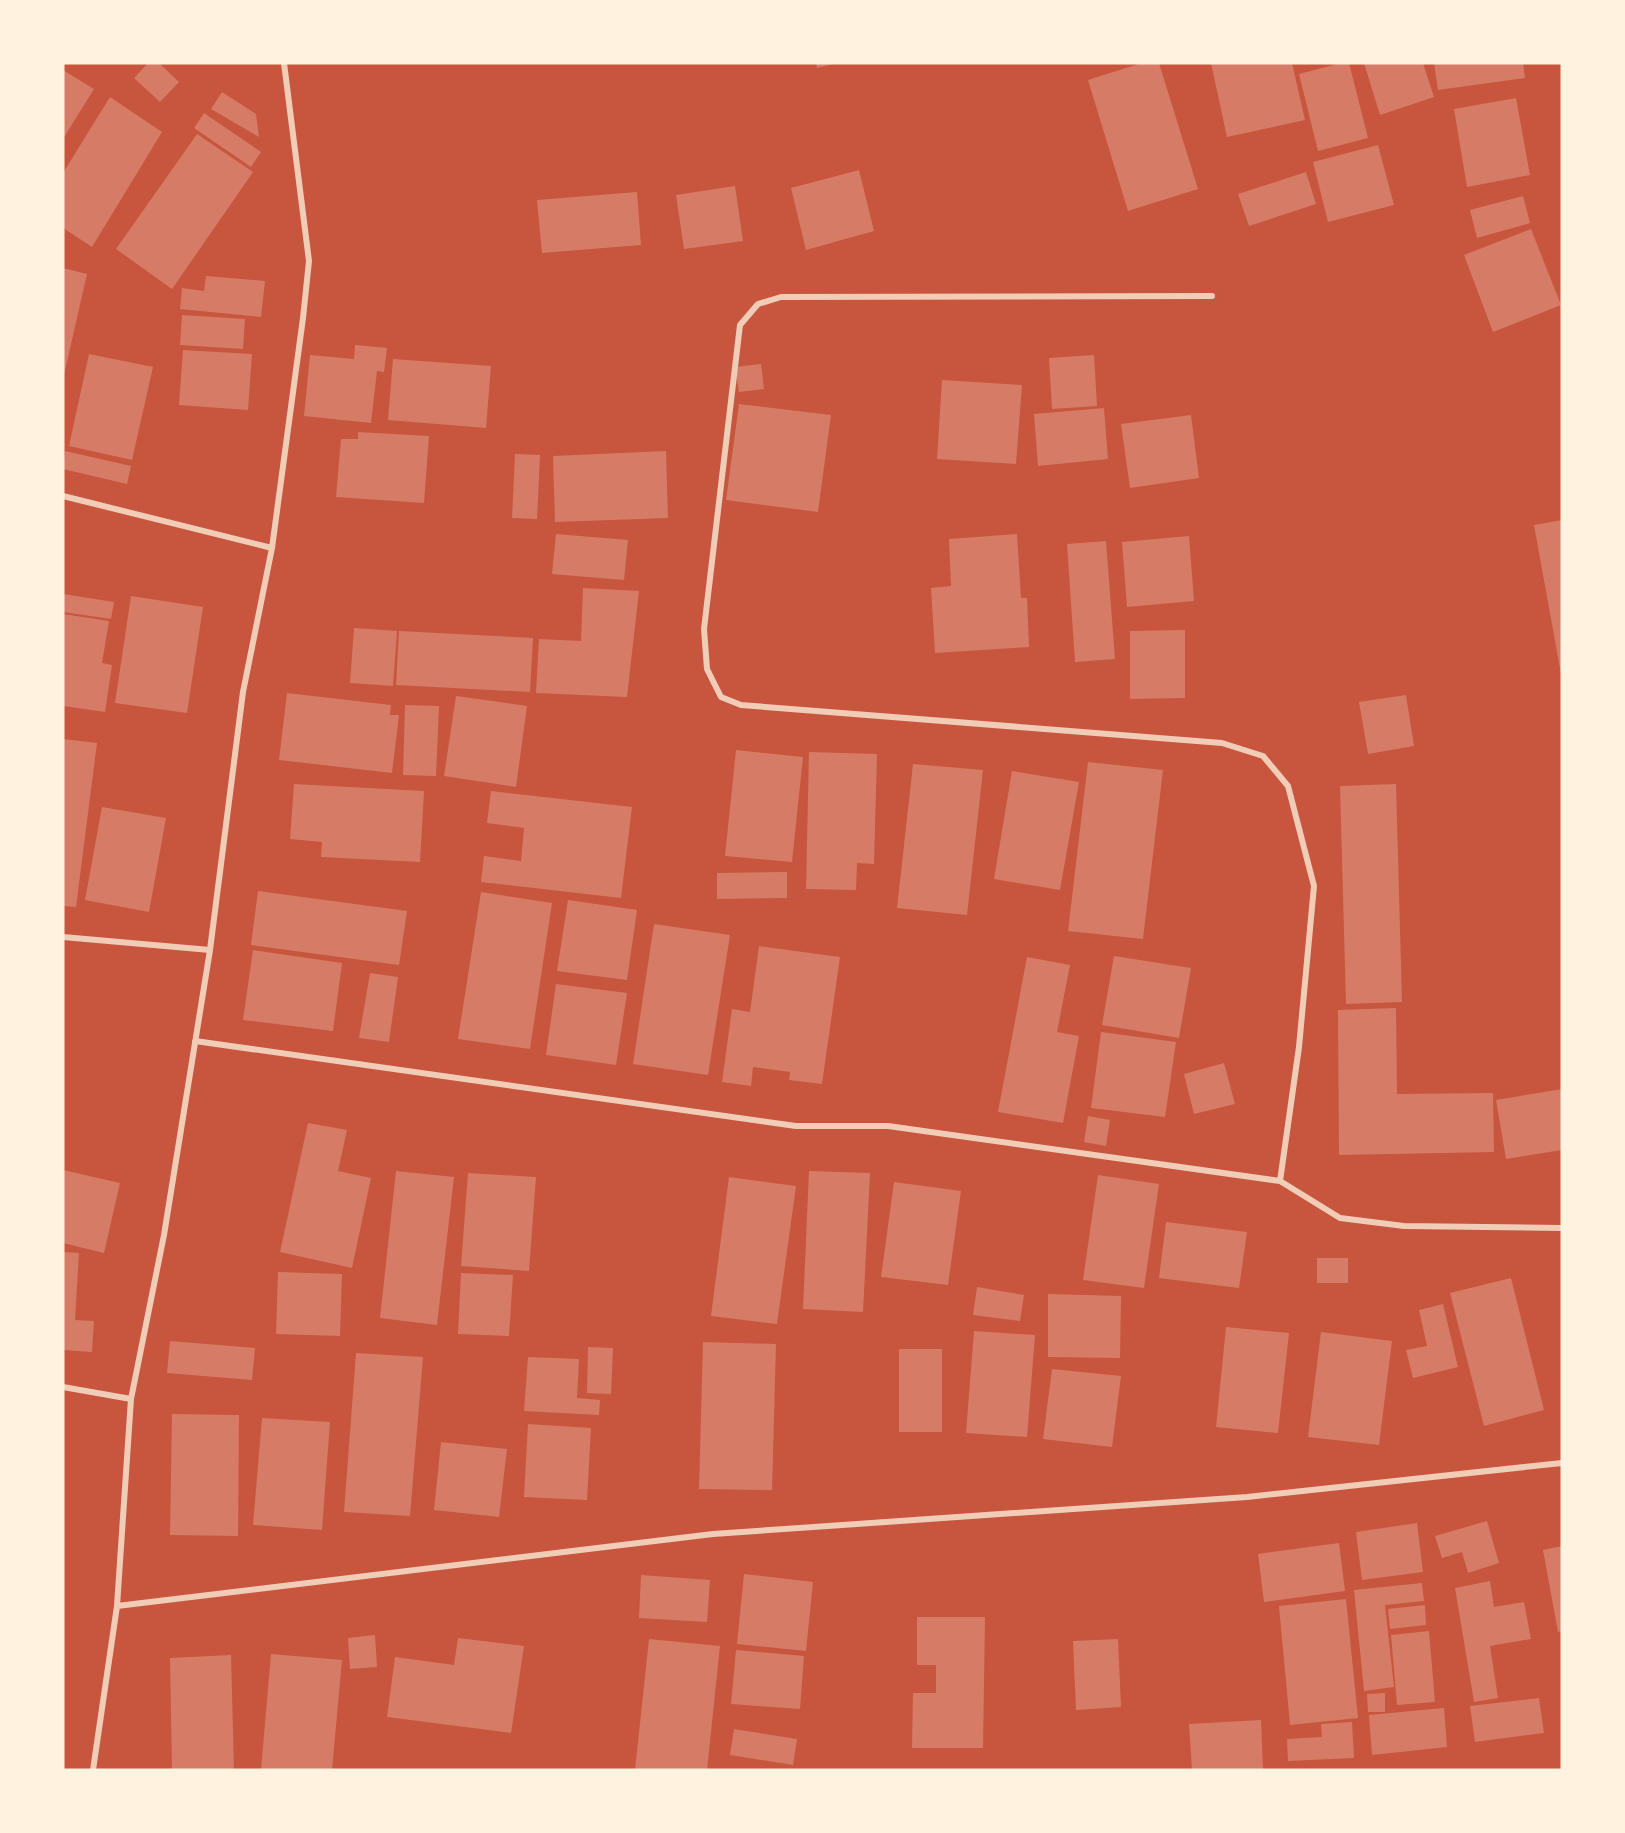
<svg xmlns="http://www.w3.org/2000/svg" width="1625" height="1833" font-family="Barlow,sans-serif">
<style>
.building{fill:#d67c66}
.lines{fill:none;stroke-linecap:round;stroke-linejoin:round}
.minor{stroke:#f1ccb7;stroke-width:6}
</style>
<rect width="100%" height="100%" fill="#c8553d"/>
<path class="building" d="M148 63H159L179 82 160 102 134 78Z
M816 63H833V64L817 68Z
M1142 63H1159L1198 189 1128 211 1088 80Z
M1211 63H1292L1305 120 1227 137Z
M1341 63H1349L1368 138 1318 151 1299 74Z
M1364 63H1423L1434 97 1380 115Z
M1434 63H1523L1525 78 1438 90Z
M63 70 94 89 63 139Z
M222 92 256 114 259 137 211 109Z
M110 97 162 132 92 247 63 228V173Z
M1516 98 1530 175 1467 187 1454 109Z
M204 113 261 152 251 167 194 128Z
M197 134 253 172 172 289 116 249Z
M1378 145 1394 205 1328 222 1313 162Z
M859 170 874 231 806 250 791 188Z
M1306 172 1316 204 1249 226 1238 194Z
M735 186 743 241 684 249 676 195Z
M637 192 641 245 542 253 537 200Z
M1523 196 1530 223 1477 238 1470 210Z
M1531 229 1561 305 1493 332 1464 255Z
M63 268 87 274 64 375H63Z
M206 276 265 281 261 317 180 309 182 288 204 291Z
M182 315 245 319 243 349 180 345Z
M355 345 387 348 384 372 377 371 371 423 304 416 310 355 354 359Z
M183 350 252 354 248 410 179 405Z
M89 354 153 367 132 460 69 446Z
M1094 355 1097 406 1052 409 1049 358Z
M393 359 491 366 486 428 388 420Z
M761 364 764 389 739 392 735 367Z
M942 380 1022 385 1016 464 937 459Z
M739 404 831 415 818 512 726 500Z
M1104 408 1108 459 1038 466 1034 414Z
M1191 415 1199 478 1130 488 1121 424Z
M358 432 429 436 424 503 336 497 341 439H358Z
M65 451 131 466 127 484 63 469Z
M666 451 668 518 555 522 553 456Z
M515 454 540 455 537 519 512 518Z
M1562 520V674H1561L1534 525Z
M556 534 628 540 624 580 552 574Z
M1017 534 1021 598H1027L1029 647 935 653 931 588 951 586 949 539Z
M1189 536 1194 601 1127 607 1122 542Z
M1106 541 1115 659 1075 662 1067 544Z
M583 588 639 591 627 697 536 693 539 639 581 641Z
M63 594 114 602 111 619 63 612Z
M131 596 203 607 187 713 115 703Z
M63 614 109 621 102 663 112 665 105 712 63 706Z
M354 628 397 631 393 686 350 683Z
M1185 630V698L1130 699V631Z
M399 631 533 638 530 692 396 685Z
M287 693 391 705 390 715H399L392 773 279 760Z
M1406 695 1414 746 1368 754 1359 702Z
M456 696 527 706 516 787 444 776Z
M405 705 439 706 436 776 403 775Z
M63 739 97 743 76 907 63 906Z
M736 750 803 757 792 862 725 856Z
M809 752 877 754 874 864 857 863 856 890 806 889Z
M1088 762 1163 770 1143 939 1068 931Z
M913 764 983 770 967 915 897 908Z
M1012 771 1079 782 1060 890 994 879Z
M294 784 424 791 420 862 321 857 322 842 290 839Z
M1396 784 1402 1002 1346 1004 1340 786Z
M491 791 632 807 621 898 481 882 484 856 521 861 524 828 487 823Z
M102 807 166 818 149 912 85 900Z
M787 872V898L717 899V873Z
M258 891 407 911 399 965 251 945Z
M481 892 552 903 530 1049 458 1039Z
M568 900 637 910 627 980 557 971Z
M654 924 730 935 708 1075 633 1064Z
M759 946 840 957 822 1084 789 1080 790 1072 753 1067 751 1086 722 1082 732 1009 750 1012Z
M253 950 342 963 333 1031 243 1020Z
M1114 956 1191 968 1179 1038 1102 1025Z
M1027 957 1070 965 1057 1032 1079 1036 1063 1123 998 1112Z
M370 973 398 977 389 1042 359 1038Z
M556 984 627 993 616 1065 546 1055Z
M1396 1008 1397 1094 1493 1093 1494 1152 1339 1155 1338 1010Z
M1101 1032 1176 1042 1165 1117 1091 1108Z
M1224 1063 1235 1104 1194 1114 1184 1074Z
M1562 1089V1150L1506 1159 1496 1100Z
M1088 1116 1110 1120 1106 1146 1084 1142Z
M308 1123 347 1130 338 1171 371 1178 352 1268 280 1252Z
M63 1170 120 1183 104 1253 63 1243Z
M396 1171 454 1177 437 1325 380 1318Z
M809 1171 870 1173 863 1312 803 1309Z
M468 1173 536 1177 529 1271 461 1266Z
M1098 1175 1159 1184 1144 1288 1083 1280Z
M729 1177 796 1186 777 1324 711 1316Z
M894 1182 961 1191 948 1285 881 1277Z
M1166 1222 1247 1232 1239 1288 1159 1278Z
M63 1252 79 1253 75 1320 94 1321 92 1352 63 1350Z
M1317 1258H1348V1283H1317Z
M278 1272 342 1274 340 1336 276 1334Z
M461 1273 513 1275 509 1336 458 1334Z
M1511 1278 1544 1410 1484 1426 1450 1293Z
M977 1287 1024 1295 1020 1321 973 1315Z
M1048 1294 1121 1296 1120 1358 1048 1357Z
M1443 1304 1458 1367 1413 1378 1406 1350 1427 1346 1419 1310Z
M1226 1327 1289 1333 1278 1433 1216 1427Z
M974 1331 1035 1335 1027 1437 966 1433Z
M1321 1332 1392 1341 1379 1445 1308 1437Z
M170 1341 255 1348 252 1380 167 1373Z
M703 1342 776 1344 772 1490 699 1489Z
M588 1347 613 1348 611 1394 587 1393Z
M899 1349H942V1432H899Z
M356 1353 423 1357 410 1516 344 1512Z
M528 1357 579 1359 577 1398 600 1400 599 1415 524 1411Z
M1052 1369 1121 1376 1112 1447 1043 1439Z
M172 1414 239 1415 238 1536 170 1535Z
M262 1418 330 1422 322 1530 253 1525Z
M528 1424 591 1428 587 1500 524 1497Z
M441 1442 507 1449 499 1517 434 1510Z
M1487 1521 1499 1563 1468 1573 1462 1552 1442 1558 1435 1536Z
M1417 1523 1423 1572 1362 1580 1356 1532Z
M1339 1543 1345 1591 1264 1602 1258 1554Z
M1562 1546V1631L1558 1632 1543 1550Z
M744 1574 813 1582 806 1651 737 1644Z
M641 1575 710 1580 707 1622 639 1618Z
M1490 1581 1494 1607 1524 1602 1531 1639 1490 1646 1498 1698 1474 1702 1455 1588Z
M1422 1583 1424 1601 1385 1605 1394 1687 1364 1691 1354 1590Z
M1346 1599 1358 1718 1290 1725 1279 1606Z
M1425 1605 1426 1625 1390 1629 1388 1609Z
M917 1617H985L983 1748H912L913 1693H936V1665H917Z
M1429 1631 1435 1702 1397 1705 1391 1635Z
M375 1635 377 1667 350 1669 348 1638Z
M458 1638 524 1646 511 1733 387 1717 395 1657 454 1665Z
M649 1639 720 1646 707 1770H635Z
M1118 1639 1121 1707 1076 1710 1073 1641Z
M736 1650 804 1656 800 1709 731 1704Z
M271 1654 342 1660 332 1770H261Z
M231 1655 234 1770H172L170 1658Z
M1385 1693V1712H1368L1367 1694Z
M1539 1698 1544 1733 1475 1742 1470 1706Z
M1444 1708 1447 1747 1372 1755 1369 1715Z
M1261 1720 1263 1769 1192 1770 1189 1724Z
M1352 1722 1354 1758 1288 1761 1287 1739 1322 1737 1321 1724Z
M734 1729 797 1739 793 1765 730 1755Z"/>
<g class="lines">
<path class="minor" d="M1212 296 781 297 758 304 740 325 704 629 707 669 721 697 741 705 1222 743 1263 756 1288 786 1314 886 1299 1047 1280 1181
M63 496 272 548
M63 937 210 950
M195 1041 796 1126H888L1280 1181 1340 1218 1404 1226 1562 1228
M63 1387 131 1399
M117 1606 713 1534 1247 1497 1562 1463
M93 1770 117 1606 131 1399 164 1235 210 950 243 692 272 548 303 318 309 261 284 63"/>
</g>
<rect width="1625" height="1833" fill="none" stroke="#fff3e0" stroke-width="129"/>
</svg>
